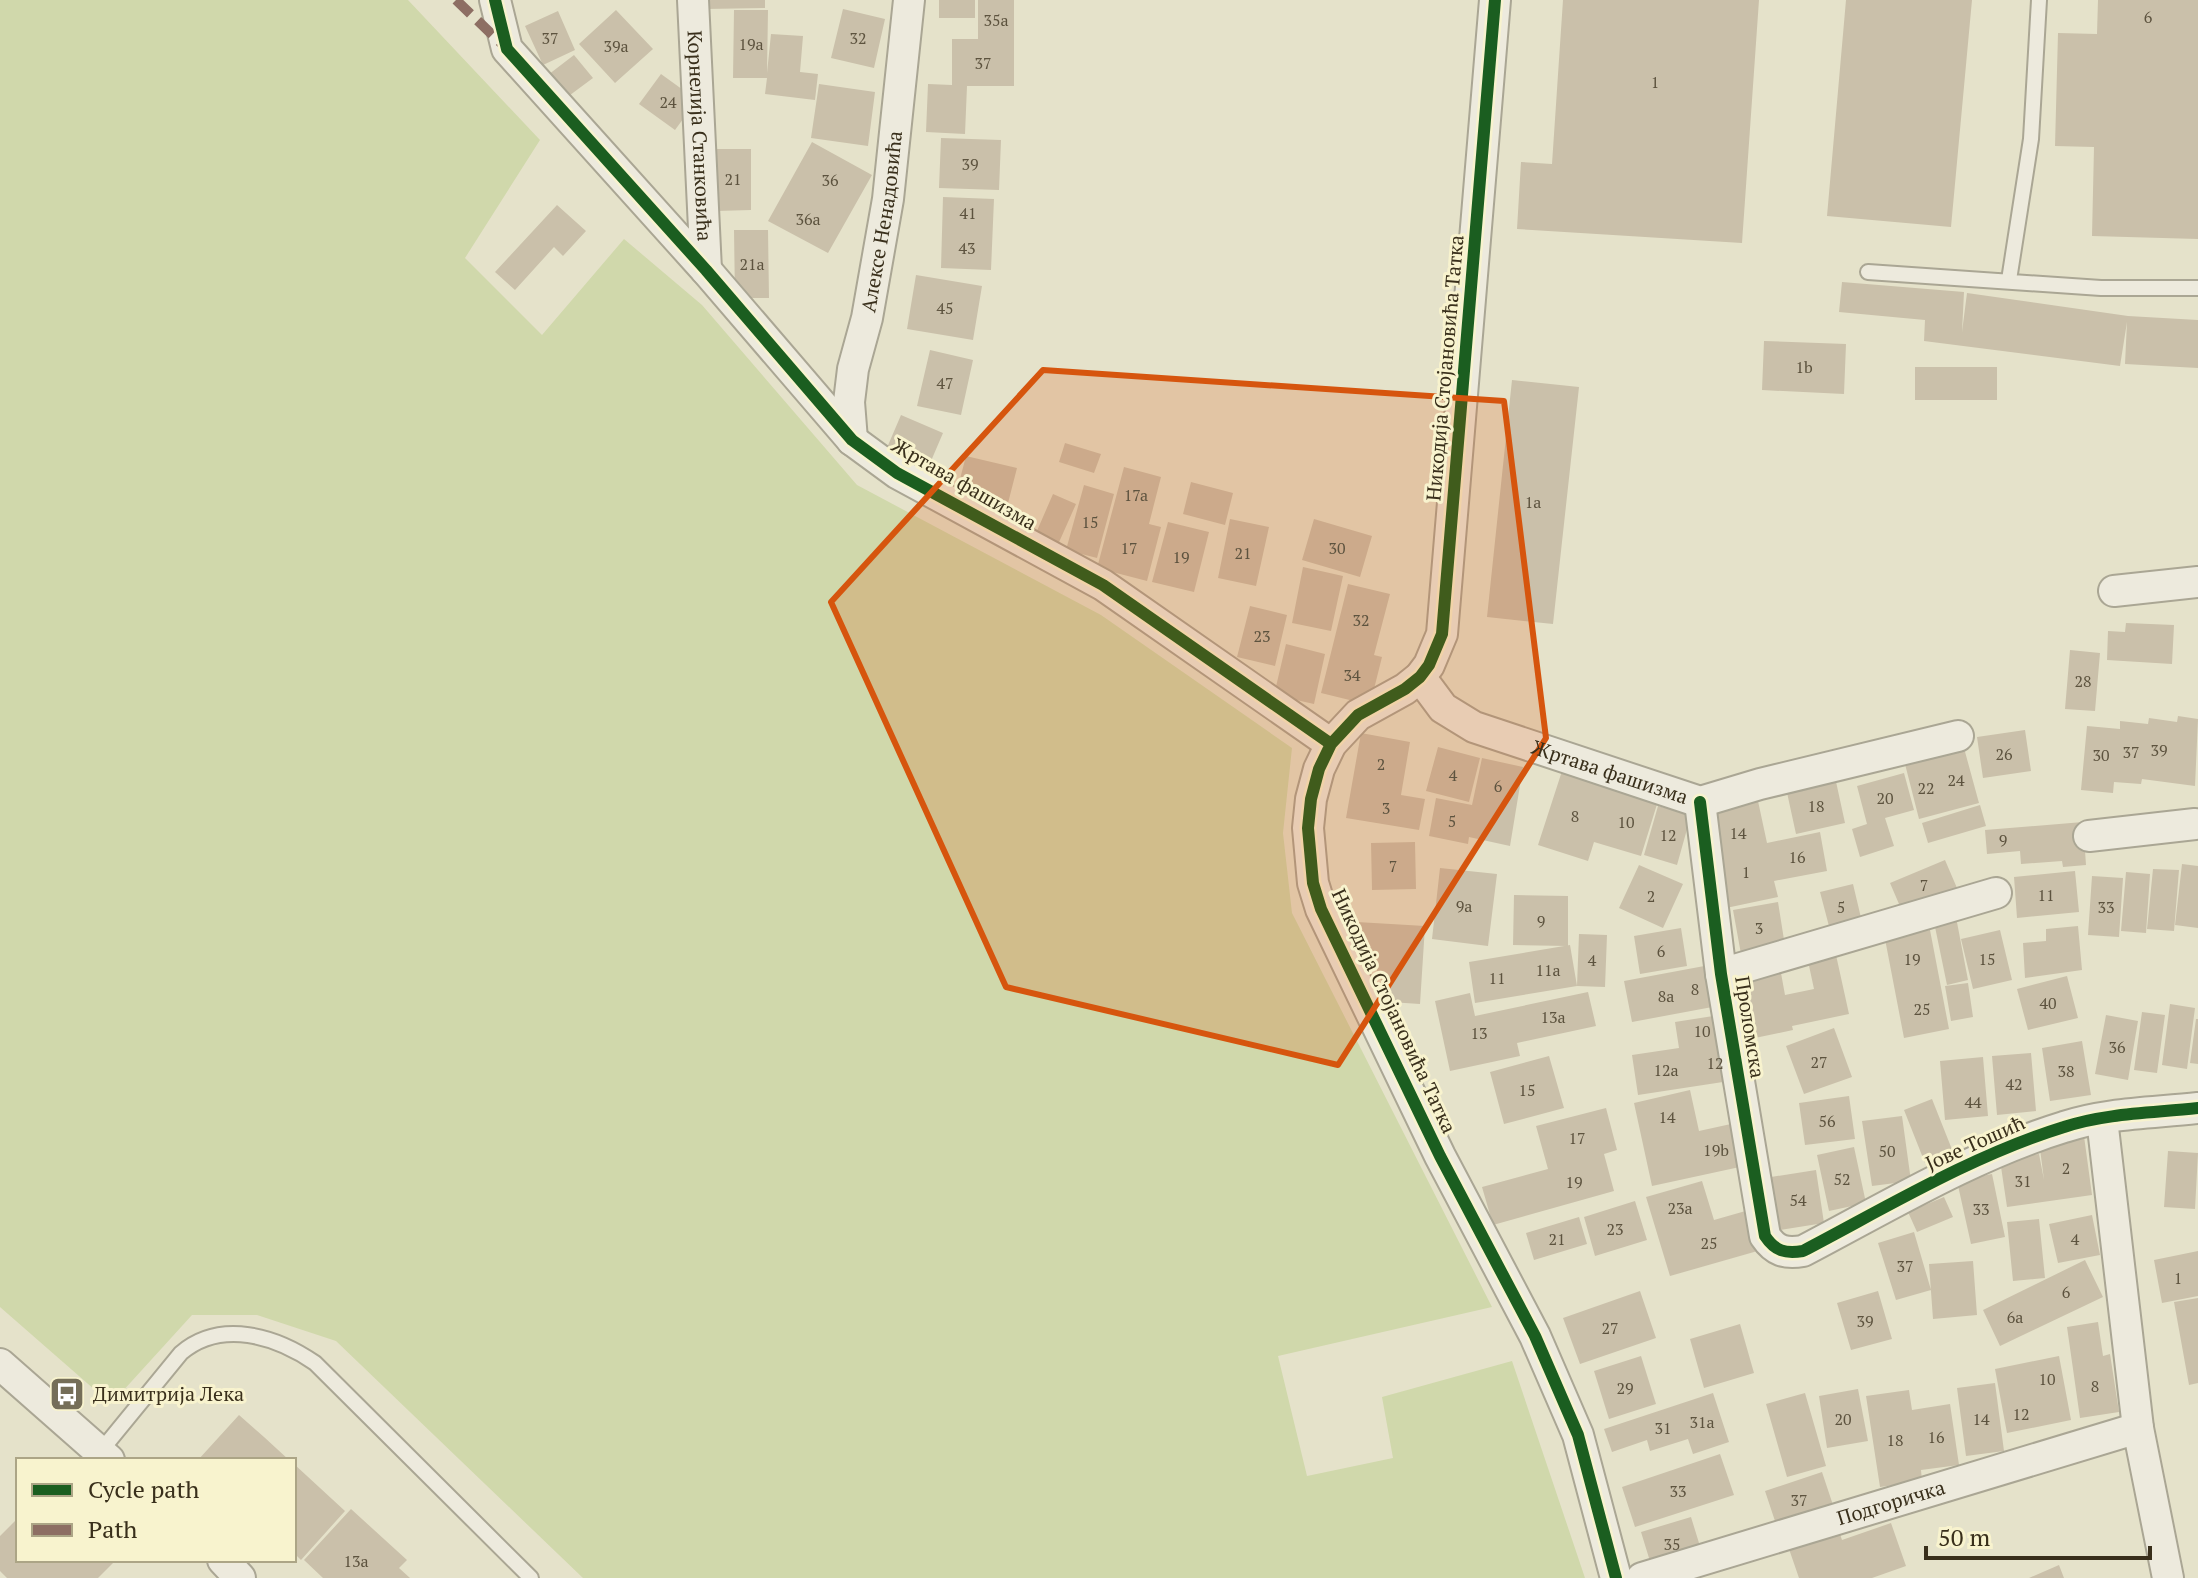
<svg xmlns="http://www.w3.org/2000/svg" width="2198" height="1578" font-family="'PT Serif',serif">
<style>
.green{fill:#d0d8ab}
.building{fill:#cac0aa}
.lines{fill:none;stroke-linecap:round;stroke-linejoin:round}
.lane-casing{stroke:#aaa694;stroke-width:18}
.street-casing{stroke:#aaa694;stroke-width:34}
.lane{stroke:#edeadd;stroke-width:14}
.street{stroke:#edeadd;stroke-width:30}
.quiet{stroke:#8d6e63;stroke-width:10;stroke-dasharray:20 10;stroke-linecap:butt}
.cycleway-casing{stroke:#f8f3ce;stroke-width:17}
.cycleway{stroke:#1b5e20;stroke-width:12}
.marked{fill:#d6550e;fill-opacity:0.2;stroke:#d6550e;stroke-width:6;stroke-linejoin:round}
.labels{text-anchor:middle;stroke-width:6;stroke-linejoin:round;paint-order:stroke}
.number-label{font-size:16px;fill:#5d533f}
.street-label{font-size:20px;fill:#392f1b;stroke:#f8f3ce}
.poi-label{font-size:20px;fill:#392f1b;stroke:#f8f3ce;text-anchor:start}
</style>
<rect width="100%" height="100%" fill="#e5e2ca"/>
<path class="green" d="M0 0H408L540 140 465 258 542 335 624 239 702 305 857 485 1101 615 1292 748 1283 833 1292 913 1492 1307 1278 1356 1307 1476 1393 1458 1382 1397 1512 1361 1585 1578H583L336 1341 257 1315H192L111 1404 0 1307Z"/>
<path class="building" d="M706 0H765V8L706 9Z
M939 0H975V18H939Z
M978 0H1014V86H967L965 134 926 132 928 84 952 85V39H978Z
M1563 0H1759L1742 243 1517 229 1521 162 1552 164Z
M1846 0H1972L1951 227 1827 216Z
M2098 0H2198V239L2092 236 2094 147 2055 146 2058 33 2097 34Z
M843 9 885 19 874 68 831 58Z
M616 10 653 49 615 83 579 44Z
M734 10H768L767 73 771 34 803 36 800 72 818 74 815 100 765 94 767 78H733Z
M558 11 575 50 543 65 525 26Z
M574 55 593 78 562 101 544 78Z
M661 74 697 100 675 130 639 104Z
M819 84 875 92 868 146 811 138Z
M941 138 1001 140 999 190 939 188Z
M812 142 872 175 828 253 768 221Z
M716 149H751V210L716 211Z
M943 197 994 199 991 270 941 268Z
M557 205 586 231 563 256 554 247 515 290 495 272Z
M734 230H768L769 298H735Z
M916 275 982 286 973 340 907 329Z
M1842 282 1964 292 1962 332 1967 293 2128 316 2198 320V368L2125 364 2127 322 2120 366 1924 341 1925 320 1839 312Z
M1764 341 1846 344 1844 394 1762 390Z
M930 350 973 360 961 415 917 406Z
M1915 367H1997V400H1915Z
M1512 380 1579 387 1553 624 1487 617Z
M901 415 943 433 925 475 883 457Z
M1065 443 1101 454 1094 473 1059 462Z
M966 456 1017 468 1006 511 955 498Z
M1124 467 1161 477 1149 524 1161 527 1147 581 1097 568Z
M1191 482 1233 493 1225 525 1183 514Z
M1084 485 1114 494 1097 558 1066 550Z
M1053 494 1076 504 1056 549 1033 540Z
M1230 519 1269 527 1256 586 1218 578Z
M1314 519 1372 536 1360 577 1302 560Z
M1168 522 1209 532 1194 592 1152 582Z
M1303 567 1343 576 1331 631 1292 623Z
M1348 584 1390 594 1374 655 1382 657 1370 705 1321 693Z
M1250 606 1287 615 1275 666 1237 657Z
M2126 623 2174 625 2172 664 2107 660 2108 631 2125 632Z
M1286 644 1325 654 1314 704 1274 695Z
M2070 650 2100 653 2095 711 2065 709Z
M2178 716 2198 719 2195 786 2142 779 2141 784 2114 782 2113 793 2081 790 2087 726 2120 729V721L2148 724 2149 718 2177 722Z
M2025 730 2031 771 1983 778 1977 737Z
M1361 733 1410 742 1401 795 1425 799 1419 830 1346 818Z
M1438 747 1480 758 1469 802 1426 791Z
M1964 748 1979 803 1919 819 1905 764Z
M1482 758 1523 767 1510 846 1469 837 1468 844 1429 836 1436 798 1472 805Z
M1562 771 1658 801 1641 856 1594 842 1588 861 1538 845Z
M1904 773 1914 810 1885 818 1894 846 1860 857 1852 829 1867 824 1857 786Z
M1835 777 1845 823 1796 834 1786 788Z
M1758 801 1767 843 1820 832 1827 871 1774 881 1778 897 1726 908 1706 812Z
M1980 805 1986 826 1928 843 1922 823Z
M1658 806 1691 815 1677 865 1644 855Z
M2083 822 2086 865 2063 867 2062 861 2021 864 2020 851 1987 854 1985 830Z
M1415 842 1416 889 1372 890 1371 843Z
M1945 860 1957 888 1902 911 1890 883Z
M2182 864 2198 866V928L2175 925Z
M1639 865 1683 884 1663 928 1619 908Z
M1440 868 1497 874 1488 946 1432 939Z
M2153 869 2179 870 2174 931 2147 929Z
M2075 871 2079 912 2017 918 2014 877Z
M2126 872 2150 874 2146 933 2121 931Z
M2092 876 2123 878 2119 937 2088 935Z
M1853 884 1862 922 1830 930 1820 892Z
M1514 895 1568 896V946L1513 945Z
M1778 902 1785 946 1741 954 1733 910Z
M1956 917 1968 980 1947 985 1934 922Z
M1357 922 1425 926 1420 1004 1390 1002Z
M2078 926 2082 970 2025 978 2023 943 2046 941V929Z
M1681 928 1687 966 1640 974 1634 936Z
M1930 930 1949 1029 1904 1038 1885 939Z
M2000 930 2012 980 1973 989 1961 939Z
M1579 934 1607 935 1605 987 1577 986Z
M1570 945 1577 986 1475 1003 1469 962Z
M1836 955 1849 1014 1792 1026 1793 1030 1750 1039 1737 983 1781 973 1785 995 1814 989 1808 961Z
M1715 964 1723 1005 1632 1022 1624 981Z
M2067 976 2078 1018 2028 1030 2017 989Z
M1968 983 1973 1017 1951 1021 1945 986Z
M1588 992 1596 1026 1517 1043 1520 1056 1450 1071 1435 1001 1470 993 1475 1016Z
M2170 1004 2195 1008 2187 1069 2162 1065Z
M2142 1012 2165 1015 2157 1073 2134 1070Z
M1726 1014 1736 1080 1638 1095 1632 1055 1679 1048 1675 1022Z
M2106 1015 2138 1021 2128 1080 2095 1074Z
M2196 1019H2198V1064L2190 1063Z
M1834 1028 1852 1077 1804 1094 1786 1046Z
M2082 1041 2091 1095 2050 1101 2042 1048Z
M2031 1053 2036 1111 1997 1115 1992 1056Z
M1549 1056 1564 1108 1504 1124 1490 1072Z
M1983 1057 1988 1116 1945 1120 1940 1061Z
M1690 1090 1699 1131 1740 1122 1749 1165 1652 1186 1634 1103Z
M1849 1096 1855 1139 1805 1145 1799 1103Z
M1932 1099 1953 1152 1925 1163 1904 1110Z
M1606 1108 1617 1150 1604 1154 1614 1191 1493 1225 1482 1187 1548 1169 1536 1126Z
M1902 1116 1911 1181 1872 1186 1862 1121Z
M2084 1136 2092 1195 2007 1207 2000 1160 2039 1154 2044 1180 2039 1141Z
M1854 1147 1866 1203 1829 1211 1817 1155Z
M2168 1151 2198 1153 2195 1209 2164 1207Z
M1816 1170 1824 1223 1780 1230 1771 1177Z
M1992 1174 2005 1237 1971 1244 1957 1181Z
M1702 1181 1714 1220 1749 1210 1761 1250 1670 1276 1646 1197Z
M1944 1197 1953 1217 1917 1232 1908 1212Z
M1635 1201 1647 1240 1595 1256 1584 1217Z
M2092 1215 2100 1255 2058 1263 2049 1224Z
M1579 1217 1587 1244 1534 1260 1526 1233Z
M2039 1219 2045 1278 2013 1281 2007 1222Z
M1914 1232 1931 1290 1896 1300 1878 1243Z
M2198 1251V1296L2162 1303 2154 1260Z
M2085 1260 2103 1297 2000 1346 1983 1310Z
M1973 1261 1977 1315 1933 1319 1929 1264Z
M1640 1291 1656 1338 1580 1364 1563 1318Z
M1878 1291 1892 1339 1851 1350 1837 1303Z
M2198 1298V1383L2189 1385 2174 1302Z
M2098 1322 2103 1356 2110 1354 2119 1412 2080 1418 2067 1327Z
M1740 1324 1754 1373 1704 1388 1690 1339Z
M1641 1356 1656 1404 1609 1419 1594 1371Z
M2059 1356 2071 1420 2007 1433 1995 1369Z
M1995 1383 2004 1451 1966 1456 1957 1388Z
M1858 1389 1868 1441 1827 1448 1819 1396Z
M1909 1390 1912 1410 1950 1404 1959 1465 1921 1470 1922 1481 1880 1487 1866 1396Z
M1713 1393 1729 1442 1693 1454 1688 1439 1650 1451 1647 1440 1612 1452 1604 1429Z
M1805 1393 1826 1466 1787 1477 1766 1404Z
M239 1415 264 1437 289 1460H198Z
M1720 1454 1734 1495 1635 1527 1622 1487Z
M294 1464 345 1511 301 1560 294 1553Z
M1822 1472 1834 1508 1777 1527 1765 1491Z
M351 1509 407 1560 399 1568 410 1578H323L304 1560Z
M1691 1517 1703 1556 1653 1571 1641 1532Z
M18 1518V1560H116L98 1578H7L0 1571V1536Z
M1891 1523 1906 1566 1872 1578H1799L1789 1549 1839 1531 1842 1540Z
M2059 1565 2064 1578H2029Z"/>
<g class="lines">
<g class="lane-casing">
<path id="lane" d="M1868 272 2101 288H2198
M2009 280 2031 139 2039 0
M100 1452 181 1353C221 1319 276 1336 315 1363L531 1578"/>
</g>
<g class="street-casing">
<g id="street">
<path d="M495 0 507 49 706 270 852 440 897 473 1103 585 1331 744"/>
<path id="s1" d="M693 0 706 270"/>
<path d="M1495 0 1442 634 1429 665 1420 677 1405 689 1358 715 1331 744 1319 769 1311 799 1308 828 1313 883 1321 909 1440 1156 1535 1336 1578 1435 1616 1578"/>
<path id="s2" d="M852 440 849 402 853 369 867 318 888 199 909 0"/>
<path d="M2114 591 2198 582"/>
<path id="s3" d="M1420 677 1443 708 1474 727 1700 802 1760 784 1958 736"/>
<path d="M1700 802 1721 974 1765 1236C1775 1251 1785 1254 1803 1251 1887 1207 1973 1155 2064 1127 2106 1113 2154 1113 2198 1108"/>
<path d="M2089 836 2195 824"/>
<path d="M1721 974 1996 893"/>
<path d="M2102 1119 2138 1428 2168 1578"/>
<path d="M0 1364 109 1460"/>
<path d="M223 1560 240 1578"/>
<path id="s4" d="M1642 1578 2138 1428"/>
</g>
</g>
<use href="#lane" class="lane"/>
<use href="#street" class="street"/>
<path class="quiet" d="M456 0 502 44"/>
<g class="cycleway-casing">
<path id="cycleway" d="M495 0 507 49 706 270 852 440 897 473 1103 585 1331 744
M1495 0 1442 634 1429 665 1420 677 1405 689 1358 715 1331 744 1319 769 1311 799 1308 828 1313 883 1321 909 1440 1156 1535 1336 1578 1435 1616 1578
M1700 802 1721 974 1765 1236C1775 1251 1785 1254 1803 1251 1887 1207 1973 1155 2064 1127 2106 1113 2154 1113 2198 1108"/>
</g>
<use href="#cycleway" class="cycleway"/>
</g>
<path class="marked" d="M1043 370 1504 401 1546 738 1338 1065 1006 987 831 602Z"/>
<defs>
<g id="bus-square" transform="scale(1.8)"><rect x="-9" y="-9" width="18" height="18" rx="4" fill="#756e58" stroke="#f8f3ce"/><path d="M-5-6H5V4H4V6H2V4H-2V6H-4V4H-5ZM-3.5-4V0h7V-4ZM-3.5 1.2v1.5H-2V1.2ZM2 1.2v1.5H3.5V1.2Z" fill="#fff"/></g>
</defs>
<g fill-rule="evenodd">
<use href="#bus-square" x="67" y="1394"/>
</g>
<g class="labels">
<g class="number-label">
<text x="2148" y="23">6</text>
<text x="996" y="26">35a</text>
<text x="550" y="44">37</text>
<text x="858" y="44">32</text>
<text x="751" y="50">19a</text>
<text x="616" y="52">39a</text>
<text x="983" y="69">37</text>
<text x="1655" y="88">1</text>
<text x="668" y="108">24</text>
<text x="970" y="170">39</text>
<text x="733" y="185">21</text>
<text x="830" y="186">36</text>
<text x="968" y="219">41</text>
<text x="808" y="225">36a</text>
<text x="967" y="254">43</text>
<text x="752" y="270">21a</text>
<text x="945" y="314">45</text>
<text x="1804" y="373">1b</text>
<text x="945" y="389">47</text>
<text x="1136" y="501">17a</text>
<text x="1533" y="508">1a</text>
<text x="1090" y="528">15</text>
<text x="1129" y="554">17</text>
<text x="1337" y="554">30</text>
<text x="1243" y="559">21</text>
<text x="1181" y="563">19</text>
<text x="1361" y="626">32</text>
<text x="1262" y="642">23</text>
<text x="1352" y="681">34</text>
<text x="2083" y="687">28</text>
<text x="2159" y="756">39</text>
<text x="2131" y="758">37</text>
<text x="2004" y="760">26</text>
<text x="2101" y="761">30</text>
<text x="1381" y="770">2</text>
<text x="1453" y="781">4</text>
<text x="1956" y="786">24</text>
<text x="1498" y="792">6</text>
<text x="1926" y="794">22</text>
<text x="1885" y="804">20</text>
<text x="1816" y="812">18</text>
<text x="1386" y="814">3</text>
<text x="1575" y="822">8</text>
<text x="1452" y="827">5</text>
<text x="1626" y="828">10</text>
<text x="1738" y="839">14</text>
<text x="1668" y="841">12</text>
<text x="2003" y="846">9</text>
<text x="1797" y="863">16</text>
<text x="1393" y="872">7</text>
<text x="1746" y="878">1</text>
<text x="1924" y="891">7</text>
<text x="2046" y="901">11</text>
<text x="1651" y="902">2</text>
<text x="1464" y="912">9a</text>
<text x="1841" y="913">5</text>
<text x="2106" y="913">33</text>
<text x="1541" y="927">9</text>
<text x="1759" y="934">3</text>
<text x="1661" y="957">6</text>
<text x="1912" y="965">19</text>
<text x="1987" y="965">15</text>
<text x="1592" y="966">4</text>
<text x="1548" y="976">11a</text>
<text x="1497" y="984">11</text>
<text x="1695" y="995">8</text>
<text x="1666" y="1002">8a</text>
<text x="2048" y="1009">40</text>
<text x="1922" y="1015">25</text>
<text x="1553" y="1023">13a</text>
<text x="1702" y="1037">10</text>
<text x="1479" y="1039">13</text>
<text x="2117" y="1053">36</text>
<text x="1819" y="1068">27</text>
<text x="1715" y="1069">12</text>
<text x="1666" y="1076">12a</text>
<text x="2066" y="1077">38</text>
<text x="2014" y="1090">42</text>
<text x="1527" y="1096">15</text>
<text x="1973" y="1108">44</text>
<text x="1667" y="1123">14</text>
<text x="1827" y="1127">56</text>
<text x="1577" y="1144">17</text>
<text x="1716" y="1156">19b</text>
<text x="1887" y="1157">50</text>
<text x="2066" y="1174">2</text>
<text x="1842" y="1185">52</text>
<text x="2023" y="1187">31</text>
<text x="1574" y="1188">19</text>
<text x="1798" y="1206">54</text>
<text x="1680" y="1214">23a</text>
<text x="1981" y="1215">33</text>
<text x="1615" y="1235">23</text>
<text x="1557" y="1245">21</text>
<text x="2075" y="1245">4</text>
<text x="1709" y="1249">25</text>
<text x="1905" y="1272">37</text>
<text x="2178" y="1284">1</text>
<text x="2066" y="1298">6</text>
<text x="2015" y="1323">6a</text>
<text x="1865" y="1327">39</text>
<text x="1610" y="1334">27</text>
<text x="2047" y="1385">10</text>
<text x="2095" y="1392">8</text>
<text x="1625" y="1394">29</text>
<text x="2021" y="1420">12</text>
<text x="1843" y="1425">20</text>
<text x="1981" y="1425">14</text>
<text x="1702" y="1428">31a</text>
<text x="1663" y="1434">31</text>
<text x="1936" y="1443">16</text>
<text x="1895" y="1446">18</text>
<text x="1678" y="1497">33</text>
<text x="1799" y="1506">37</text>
<text x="1672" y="1550">35</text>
<text x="356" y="1567">13a</text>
</g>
<g class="street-label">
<text dy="7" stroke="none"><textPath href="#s1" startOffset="136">Корнелија Станковића</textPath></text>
<text dy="7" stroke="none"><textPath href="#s2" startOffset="222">Алексе Ненадовића</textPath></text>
<text transform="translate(1445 368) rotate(-85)" y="7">Никодија Стојановића Татка</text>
<text transform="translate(964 484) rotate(30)" y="7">Жртава фашизма</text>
<text dy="7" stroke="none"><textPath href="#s3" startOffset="218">Жртава фашизма</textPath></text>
<text transform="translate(1394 1011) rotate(65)" y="7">Никодија Стојановића Татка</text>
<text transform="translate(1750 1027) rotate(81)" y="7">Проломска</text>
<text transform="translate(1975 1143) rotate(-24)" y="7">Јове Тошић</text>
<text dy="7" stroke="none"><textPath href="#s4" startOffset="260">Подгоричка</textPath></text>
</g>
<g class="poi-label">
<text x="93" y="1401">Димитрија Лека</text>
</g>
</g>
<rect x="16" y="1458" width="280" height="104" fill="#f8f3ce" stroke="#aca586" stroke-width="2"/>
<rect x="32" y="1484" width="40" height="12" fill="#1b5e20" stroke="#aca586" stroke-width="2"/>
<text x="88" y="1498" font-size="24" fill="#392f1b">Cycle path</text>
<rect x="32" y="1524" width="40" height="12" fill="#8d6e63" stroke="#aca586" stroke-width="2"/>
<text x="88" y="1538" font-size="24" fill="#392f1b">Path</text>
<path d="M1926 1546v12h224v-12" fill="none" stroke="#392f1b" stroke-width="4"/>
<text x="1938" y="1546" font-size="24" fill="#392f1b" stroke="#f8f3ce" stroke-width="6" paint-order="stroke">50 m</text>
</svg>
